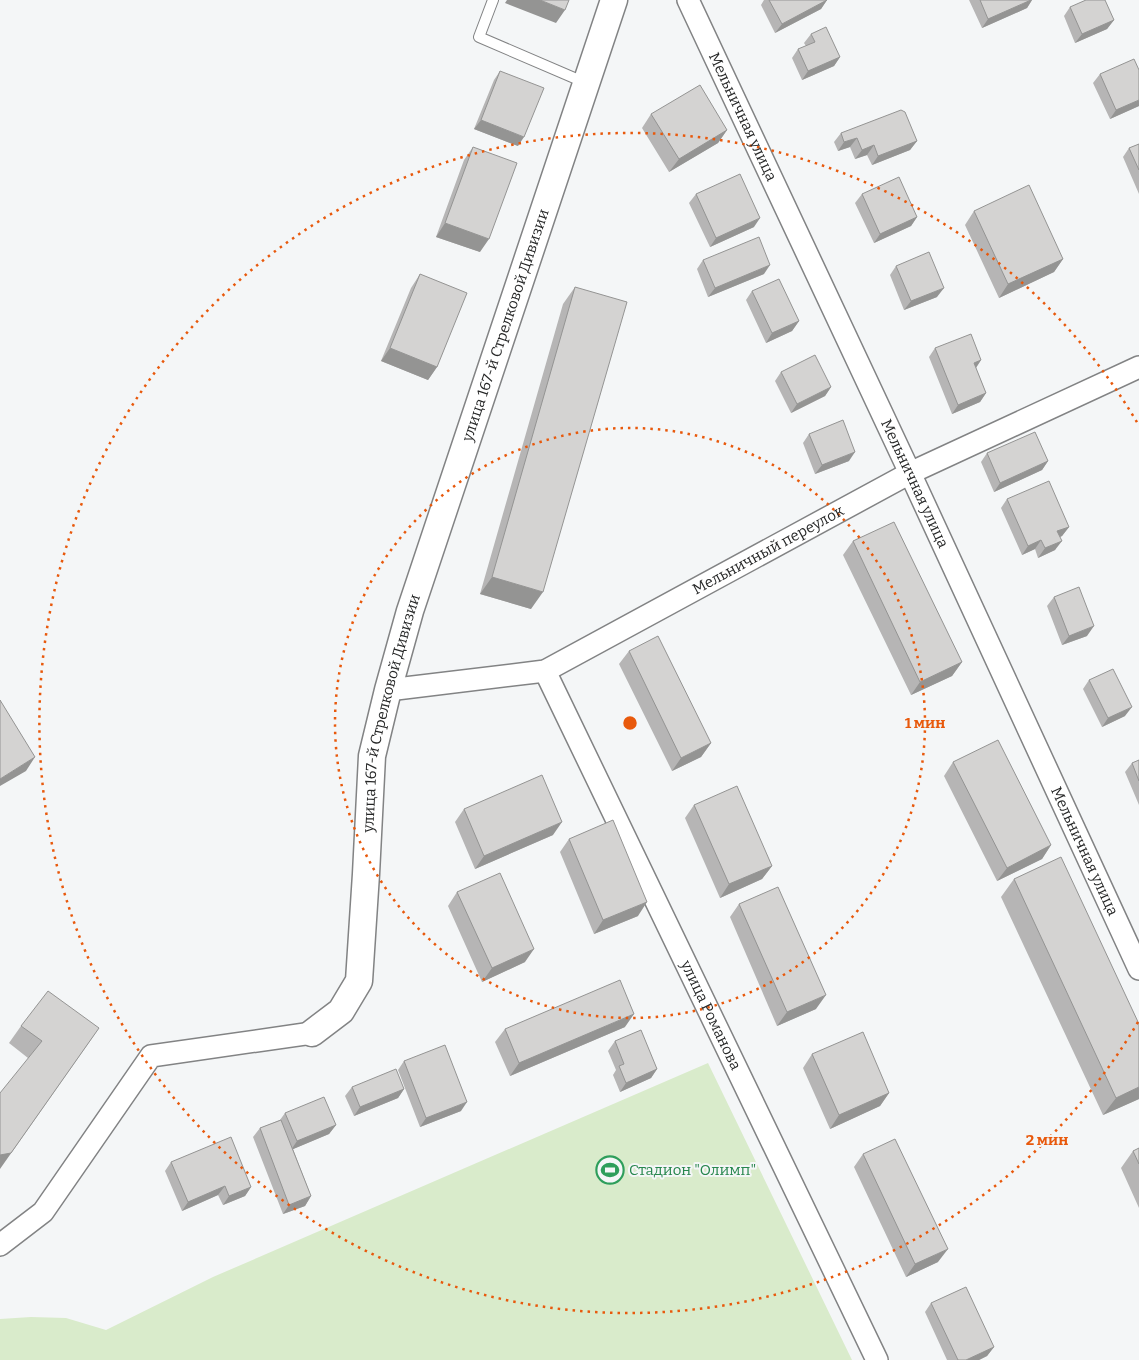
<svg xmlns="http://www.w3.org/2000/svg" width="1139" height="1360" font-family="Bitter,serif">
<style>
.green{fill:#d9ebcb}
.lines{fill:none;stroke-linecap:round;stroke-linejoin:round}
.service-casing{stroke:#828384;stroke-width:12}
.minor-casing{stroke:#828384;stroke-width:24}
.tertiary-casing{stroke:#828384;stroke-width:29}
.service{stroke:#fff;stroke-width:10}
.minor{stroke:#fff;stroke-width:21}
.tertiary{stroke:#fff;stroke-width:26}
.wall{fill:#b6b5b5}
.shaded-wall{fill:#949493}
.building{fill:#d4d3d2;stroke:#949493}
.ring{fill:none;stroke:#e8590c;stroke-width:2.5;stroke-dasharray:2.5 5}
.labels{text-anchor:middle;stroke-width:4;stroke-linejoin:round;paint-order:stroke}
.street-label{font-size:15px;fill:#262727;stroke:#f4f6f7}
.leisure-label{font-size:15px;fill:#27864d;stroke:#f4f6f7;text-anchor:start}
.centre{fill:#e8590c;stroke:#f4f6f7;stroke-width:2.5}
.ring-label{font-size:15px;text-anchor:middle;font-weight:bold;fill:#e8590c;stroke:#f4f6f7;stroke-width:4;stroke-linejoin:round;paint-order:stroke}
</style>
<rect width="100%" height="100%" fill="#f4f6f7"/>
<path class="green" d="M708 1063 852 1360H0V1319L31 1317 66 1318 106 1330 213 1277Z"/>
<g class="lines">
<g class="service-casing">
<path id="service" d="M493 0 479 37 586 83"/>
</g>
<g class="minor-casing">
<g id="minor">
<path id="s1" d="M688 0 910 473 1139 969"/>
<path id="s2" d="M545 671 877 1360"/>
<path id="s3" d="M388 690 545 671 910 473 1139 367"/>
<path d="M0 1245 43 1212 151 1056 312 1033"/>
</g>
</g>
<g class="tertiary-casing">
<g id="tertiary">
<path id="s4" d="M312 1033 341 1011 359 981 366 874 372 756 388 690 410 611 614 0"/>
</g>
</g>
<use href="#service" class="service"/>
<use href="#minor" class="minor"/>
<use href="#tertiary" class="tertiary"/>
</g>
<path class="wall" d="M764 0H827L821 9 775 33 761 5Z
M969 0H1032L1027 8 982 28Z
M1070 7 1114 20 1107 29 1075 43 1064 16Z
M811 34 840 57 834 66 802 80 792 58 798 49 806 46 804 43Z
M500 71 518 146 474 129 494 80Z
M1100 74 1139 106 1110 119 1093 83Z
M651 114 727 130 718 143 669 172 642 128Z
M841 133 917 141 910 150 872 165 867 155 855 159 850 147 838 151 834 142Z
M1139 144V194L1123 157 1129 148Z
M473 147 480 252 436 237 464 160Z
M696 194 754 227 710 247 689 203Z
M862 194 917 217 911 226 874 243 855 203Z
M974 211 1063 259 1054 272 999 298 965 225Z
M703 260 764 274 708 297 697 269Z
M896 266 937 297 904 310 890 275Z
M420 274 437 367 428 380 381 361 411 288Z
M575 287 531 609 480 594 563 304Z
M752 291 799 321 792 331 766 343 746 300Z
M935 348 981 360 976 368 986 393 980 402 952 414 929 357Z
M781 372 831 387 825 396 791 413 775 381Z
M809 434 849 461 815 474 803 443Z
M987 453 1048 461 1042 470 994 492 981 462Z
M1007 499 1069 527 1062 536 1060 537 1055 550 1038 558 1035 549 1022 555 1001 508Z
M853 541 962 662 952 676 911 695 843 555Z
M1054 597 1087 636 1062 645 1047 606Z
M629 651 711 743 701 757 672 771 619 664Z
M1089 680 1125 716 1102 727 1083 689Z
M1139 760V805L1125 772 1132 763Z
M953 762 1051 845 1042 859 997 881 944 776Z
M694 805 772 866 762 879 720 898 685 818Z
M464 809 553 835 475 869 455 822Z
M569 839 638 916 594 934 560 852Z
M1014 879 1139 1024V1099L1103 1115 1001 897Z
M457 892 525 962 482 982 448 906Z
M739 904 816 1009 777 1026 730 917Z
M21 1026 99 1028 28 1058 9 1043Z
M625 1027 510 1076 495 1042 505 1029Z
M615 1041 657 1069 651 1078 620 1092 613 1075 616 1070 608 1051Z
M812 1054 889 1093 880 1106 830 1129 803 1068Z
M404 1061 461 1111 420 1127 398 1070Z
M352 1087 404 1089 398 1098 354 1116 345 1096Z
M285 1113 336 1125 329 1134 293 1149 311 1196 305 1206 283 1214 253 1137 260 1128 280 1120Z
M1139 1148V1208L1121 1168 1133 1151Z
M863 1154 938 1262 906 1277 854 1167Z
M171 1162 251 1187 245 1196 223 1205 218 1195 182 1211 165 1171Z
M931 1303 994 1347 987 1356 979 1360H947L925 1312Z"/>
<path class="shaded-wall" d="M507 0H540L565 10 556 23 505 3Z
M827 0 821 9 775 33 782 24Z
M1031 0H1032L1027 8 982 28 988 19Z
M1114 20 1107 29 1075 43 1082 34Z
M840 57 834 66 802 80 808 71Z
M1139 100V106L1110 119 1116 110Z
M481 120 524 137 518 146 474 129Z
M727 130 718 143 669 172 679 159Z
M857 138 850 147 838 151 844 142Z
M917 141 910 150 872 165 878 156Z
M874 145 867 155 855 159 862 150Z
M917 217 911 226 874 243 880 234Z
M760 218 754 227 710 247 716 238Z
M445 223 489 239 480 252 436 237Z
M1063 259 1054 272 999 298 1008 284Z
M770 265 764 274 708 297 715 288Z
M944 288 937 297 904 310 911 301Z
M799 321 792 331 766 343 772 333Z
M390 348 437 367 428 380 381 361Z
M981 360 975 369 974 363Z
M831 387 825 396 791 413 797 404Z
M986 393 980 402 952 414 958 405Z
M855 452 849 461 815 474 822 465Z
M1048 461 1042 470 994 492 1000 483Z
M1069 527 1062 536 1051 541 1057 531Z
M1041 540 1035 549 1022 555 1028 546Z
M1062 541 1055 550 1038 558 1045 548Z
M492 577 543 592 531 609 480 594Z
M1094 626 1087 636 1062 645 1069 636Z
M962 662 952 676 911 695 920 682Z
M1132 707 1125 716 1102 727 1108 718Z
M711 743 701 757 672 771 681 758Z
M35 757 26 771 0 786V779Z
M562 822 553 835 475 869 484 856Z
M1051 845 1042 859 997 881 1007 868Z
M772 866 762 879 720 898 729 884Z
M647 902 638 916 594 934 603 920Z
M534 949 525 962 482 982 492 968Z
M826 995 816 1009 777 1026 787 1012Z
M634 1014 625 1027 510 1076 519 1063Z
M99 1028 0 1169V1155Z
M657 1069 651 1078 620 1092 626 1083Z
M1139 1087V1099L1103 1115 1116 1098Z
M404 1089 398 1098 354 1116 360 1107Z
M889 1093 880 1106 830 1129 839 1115Z
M467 1102 461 1111 420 1127 426 1118Z
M336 1125 329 1134 291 1150 297 1141Z
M225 1186 218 1195 182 1211 188 1202Z
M251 1187 245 1196 223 1205 229 1196Z
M311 1196 305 1206 283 1214 289 1205Z
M948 1249 938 1262 906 1277 915 1264Z
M994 1347 987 1356 979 1360H966Z"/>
<path class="building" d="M540 0H569L565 10Z
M769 0H827L782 24Z
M980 0H1031L988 19Z
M1086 0H1105L1114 20 1082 34 1070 7Z
M826 27 840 57 808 71 798 49 815 42 811 34Z
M1134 59 1139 70V100L1116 110 1100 74Z
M500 71 544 88 524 137 481 120Z
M700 85 727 130 679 159 651 114Z
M901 110 905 112 917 141 878 156 874 145 862 150 857 138 844 142 841 133Z
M1139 144V170L1129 148Z
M473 147 517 163 489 239 445 223Z
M740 174 760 218 716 238 696 194Z
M899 177 917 217 880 234 862 194Z
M1029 185 1063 259 1008 284 974 211Z
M759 237 770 265 715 288 703 260Z
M929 252 944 288 911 301 896 266Z
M420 274 467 293 437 367 390 348Z
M779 279 799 321 772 333 752 291Z
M575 287 627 302 543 592 492 577Z
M971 334 981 360 974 363 986 393 958 405 935 348Z
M815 355 831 387 797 404 781 372Z
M843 420 855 452 822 465 809 434Z
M1035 432 1048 461 1000 483 987 453Z
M1049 481 1069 527 1057 531 1062 541 1045 548 1041 540 1028 546 1007 499Z
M894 522 962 662 920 682 853 541Z
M1079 587 1094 626 1069 636 1054 597Z
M658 636 711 743 681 758 629 651Z
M1113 669 1132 707 1108 718 1089 680Z
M0 700 35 757 0 779Z
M998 740 1051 845 1007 868 953 762Z
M1139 760V781L1132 763Z
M542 775 562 822 484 856 464 809Z
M737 786 772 866 729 884 694 805Z
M613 820 647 902 603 920 569 839Z
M1061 857 1139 1024V1087L1116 1098 1014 879Z
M500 873 534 949 492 968 457 892Z
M778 887 826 995 787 1012 739 904Z
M620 980 634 1014 519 1063 505 1029Z
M48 991 99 1028 11 1153 0 1155V1093L42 1041 21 1026Z
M641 1030 657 1069 626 1083 619 1066 624 1064 615 1041Z
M863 1032 889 1093 839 1115 812 1054Z
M445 1045 467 1102 426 1118 404 1061Z
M396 1069 404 1089 360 1107 352 1087Z
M324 1097 336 1125 297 1141 285 1113Z
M281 1120 311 1196 289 1205 260 1128Z
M231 1137 251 1187 229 1196 225 1186 188 1202 171 1162Z
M895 1139 948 1249 915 1264 863 1154Z
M1139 1148V1164L1133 1151Z
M966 1287 994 1347 966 1360H958L931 1303Z"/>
<g class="ring">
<circle cx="630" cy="723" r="295"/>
<path d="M1138 1022A590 590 0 1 1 1138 424"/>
</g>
<defs>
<g id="stadium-ring" transform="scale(1.4375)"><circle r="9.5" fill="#f4f6f7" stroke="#2e9e5b" stroke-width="1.5"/><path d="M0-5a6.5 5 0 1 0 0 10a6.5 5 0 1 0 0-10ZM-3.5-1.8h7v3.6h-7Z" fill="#2e9e5b"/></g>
</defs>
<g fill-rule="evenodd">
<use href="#stadium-ring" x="610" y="1170"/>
</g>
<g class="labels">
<g class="street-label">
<text dy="5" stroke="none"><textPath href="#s1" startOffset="129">Мельничная улица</textPath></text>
<text dy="5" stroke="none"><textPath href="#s4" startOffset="748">улица 167-й Стрелковой Дивизии</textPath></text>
<text dy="5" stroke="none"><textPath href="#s1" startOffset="534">Мельничная улица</textPath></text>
<text dy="5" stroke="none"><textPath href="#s3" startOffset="412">Мельничный переулок</textPath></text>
<text dy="5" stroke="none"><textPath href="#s4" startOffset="342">улица 167-й Стрелковой Дивизии</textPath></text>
<text dy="5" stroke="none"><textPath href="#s1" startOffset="939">Мельничная улица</textPath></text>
<text dy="5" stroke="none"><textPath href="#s2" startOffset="382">улица Романова</textPath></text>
</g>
<g class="leisure-label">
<text x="629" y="1175">Стадион "Олимп"</text>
</g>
</g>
<circle cx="630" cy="723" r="8" class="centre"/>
<g class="ring-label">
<text x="925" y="728">1 мин</text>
<text x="1047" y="1145">2 мин</text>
</g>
</svg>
